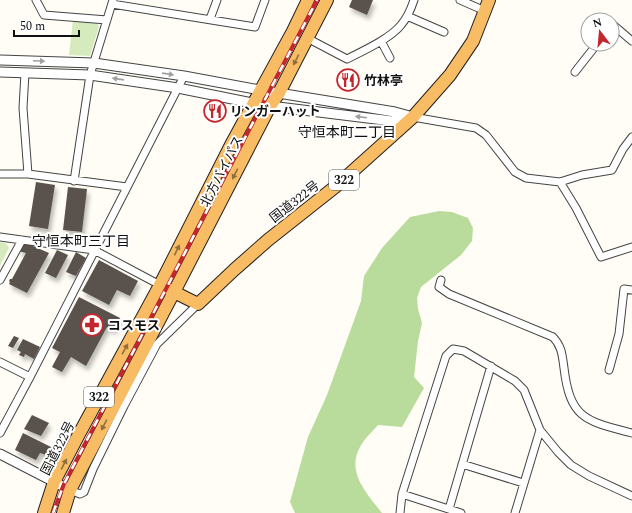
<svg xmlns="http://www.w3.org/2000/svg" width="632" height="513" font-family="Spectral,'Noto Sans JP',serif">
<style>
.green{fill:#d5ebbd}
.forest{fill:#b9dc9c}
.building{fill:#5a524d;filter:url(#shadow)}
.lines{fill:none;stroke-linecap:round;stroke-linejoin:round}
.minor-casing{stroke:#444;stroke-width:9}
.tertiary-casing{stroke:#444;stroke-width:11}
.trunk-casing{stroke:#222;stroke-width:14}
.minor{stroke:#fff;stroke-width:7}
.tertiary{stroke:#fff;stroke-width:9}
.trunk{stroke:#f7bc64;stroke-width:12}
.rail-casing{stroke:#c4262e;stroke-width:4}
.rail{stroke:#fff;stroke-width:2.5;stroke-dasharray:8;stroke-linecap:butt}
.oneway{fill:#906f3f}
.oneway2{fill:#a0a0a0}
.labels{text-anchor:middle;stroke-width:4;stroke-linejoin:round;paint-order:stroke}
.shield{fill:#fff;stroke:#585858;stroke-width:1}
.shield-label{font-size:12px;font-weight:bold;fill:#111}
.poi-label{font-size:13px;font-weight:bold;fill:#111;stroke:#fff;text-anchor:start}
.street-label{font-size:13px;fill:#111;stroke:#fff}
.neighbourhood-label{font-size:14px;fill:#111;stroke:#fff}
</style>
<defs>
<filter id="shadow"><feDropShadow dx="2.5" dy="4.5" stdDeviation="2" flood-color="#0004"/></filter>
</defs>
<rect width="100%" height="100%" fill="#fffdf5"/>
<path class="green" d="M73 20H96L99 27 90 56 69 55Z
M0 242 6 243 9 248 0 266Z"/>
<path class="forest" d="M439 211 452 212 468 218 473 228 472 241 461 255 421 287 417 298 418 309 422 323 418 341 414 377 424 388 402 427 378 425C372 432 364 439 360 447 346 472 367 494 382 513H295L290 502 308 437 327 395 361 301 364 276 382 248 410 217Z"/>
<path class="building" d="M352 0H373L367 15 349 7Z
M36 182 55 185 48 229 29 226Z
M68 187 87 189 82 232 63 230Z
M26 243 49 253 27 293 9 284 10 282 9 281 10 279H12L26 253 18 251 22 244 25 245Z
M57 250 68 255 56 278 45 273Z
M76 252 86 258 76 276 66 272Z
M99 260 138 281 130 296 117 290 109 305 82 291Z
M79 297 120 318 114 330 107 327 86 366 71 357 62 372 52 367 60 352 52 348Z
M14 336 19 338 13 348 8 346Z
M23 339 40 347 34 359 25 354 24 357 19 355 21 352 17 350Z
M32 415 49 423 41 436 24 429Z
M23 433 53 448 49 456 40 453 36 460 15 450Z"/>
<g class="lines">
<g class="minor-casing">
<path id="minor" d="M36 0 44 15 107 20
M460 0 485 11
M112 4 255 27 265 0
M407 16 444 32
M210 19 217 0
M612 24 632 41
M307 38 347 59C363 51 391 38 401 25 407 18 411 9 414 0
M381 41 390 58
M575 72 597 44
M25 73 23 108 28 174
M413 117 476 128 486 135 515 172 526 178 560 182 582 175 612 170 623 149 632 137
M0 174H28L127 187
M74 181 90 75 113 0
M560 182 576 208 601 257 632 247
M0 237 94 250 160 285
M0 280 22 240
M441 280 439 287 449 294 553 337C562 347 562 354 564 368 570 419 586 421 632 433
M0 362 30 377
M609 370 619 334 624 289 632 290
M0 433 30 377 184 76
M462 464 523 483
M70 490 80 494 84 492 93 469 124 406 157 344 198 304
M402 494 461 513
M449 509 491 366
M400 513 402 494 446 356 453 349 464 351 515 381 524 390 540 430 558 452 571 465 589 476 632 496
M515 513 540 430"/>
</g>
<g class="tertiary-casing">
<path id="tertiary" d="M0 60 94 63 184 76 260 90 395 112 413 117
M0 72 90 75 178 88 252 103 270 106 392 121 412 117
M0 454 70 490"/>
</g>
<g class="trunk-casing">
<path id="trunk" d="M168 289 198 304 234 270 268 240 335 187 413 117 450 75 473 41 489 0
M44 513 54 482 78 436 160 285 232 143 293 31 308 0
M63 513 70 490 174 292 270 106 279 93 327 0"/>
</g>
<use href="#minor" class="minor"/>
<use href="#tertiary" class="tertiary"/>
<use href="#trunk" class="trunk"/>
<g class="rail-casing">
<path id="rail" d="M53 513 64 484 317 0"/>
</g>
<use href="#rail" class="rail"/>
</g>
<defs><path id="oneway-solid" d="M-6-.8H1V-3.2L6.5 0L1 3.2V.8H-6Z"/></defs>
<g class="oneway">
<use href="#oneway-solid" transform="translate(296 60) rotate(117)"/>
<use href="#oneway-solid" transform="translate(235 174) rotate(117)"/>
<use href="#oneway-solid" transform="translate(177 250) rotate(-64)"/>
<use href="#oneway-solid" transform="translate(125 349) rotate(-61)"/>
<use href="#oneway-solid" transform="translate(104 425) rotate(118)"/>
<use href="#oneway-solid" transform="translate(64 464) rotate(-63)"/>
</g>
<g class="oneway2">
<use href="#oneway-solid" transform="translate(39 61) rotate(2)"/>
<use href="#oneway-solid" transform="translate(168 74) rotate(8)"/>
<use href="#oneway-solid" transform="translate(118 79) rotate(-172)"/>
<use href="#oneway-solid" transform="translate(361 117) rotate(-173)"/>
</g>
<defs>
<g id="restaurant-ring" transform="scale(1.15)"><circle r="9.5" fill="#fff" stroke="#c4262e" stroke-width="1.5"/><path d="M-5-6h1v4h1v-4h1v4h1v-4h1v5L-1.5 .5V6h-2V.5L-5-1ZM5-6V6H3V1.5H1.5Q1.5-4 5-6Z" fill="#c4262e"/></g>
<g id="pharmacy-ring" transform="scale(1.15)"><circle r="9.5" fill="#fff" stroke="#c4262e" stroke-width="1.5"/><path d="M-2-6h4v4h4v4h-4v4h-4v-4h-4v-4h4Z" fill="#c4262e"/></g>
</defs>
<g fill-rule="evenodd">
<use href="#restaurant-ring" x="348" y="80"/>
<use href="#restaurant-ring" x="215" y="111"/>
<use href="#pharmacy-ring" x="92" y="325"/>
</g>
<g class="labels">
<g class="shield">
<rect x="329" y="170" width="30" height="20" rx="3"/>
<rect x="84" y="387" width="30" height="20" rx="3"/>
</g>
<g class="shield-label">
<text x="344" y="184">322</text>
<text x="99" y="401">322</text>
</g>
<g class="poi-label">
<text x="364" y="85">竹林亭</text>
<text x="230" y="116">リンガーハット</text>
<text x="108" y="330">コスモス</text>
</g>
<g class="street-label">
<text transform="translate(221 171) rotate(-63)" y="5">北方バイパス</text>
<text transform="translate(294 201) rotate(-38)" y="5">国道322号</text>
<text transform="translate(57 448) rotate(-63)" y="5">国道322号</text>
</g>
<g class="neighbourhood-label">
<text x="347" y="137">守恒本町二丁目</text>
<text x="81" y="246">守恒本町三丁目</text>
</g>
</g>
<g transform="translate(600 32) rotate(344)"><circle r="19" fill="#ffffff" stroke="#a0a0a0"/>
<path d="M0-3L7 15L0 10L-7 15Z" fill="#c4262e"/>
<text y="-6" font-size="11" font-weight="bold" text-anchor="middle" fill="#111111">N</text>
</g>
<path d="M14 30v6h65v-6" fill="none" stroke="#111111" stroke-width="2"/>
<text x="20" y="30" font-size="12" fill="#111111" stroke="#ffffff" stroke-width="3" paint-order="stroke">50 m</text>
</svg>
